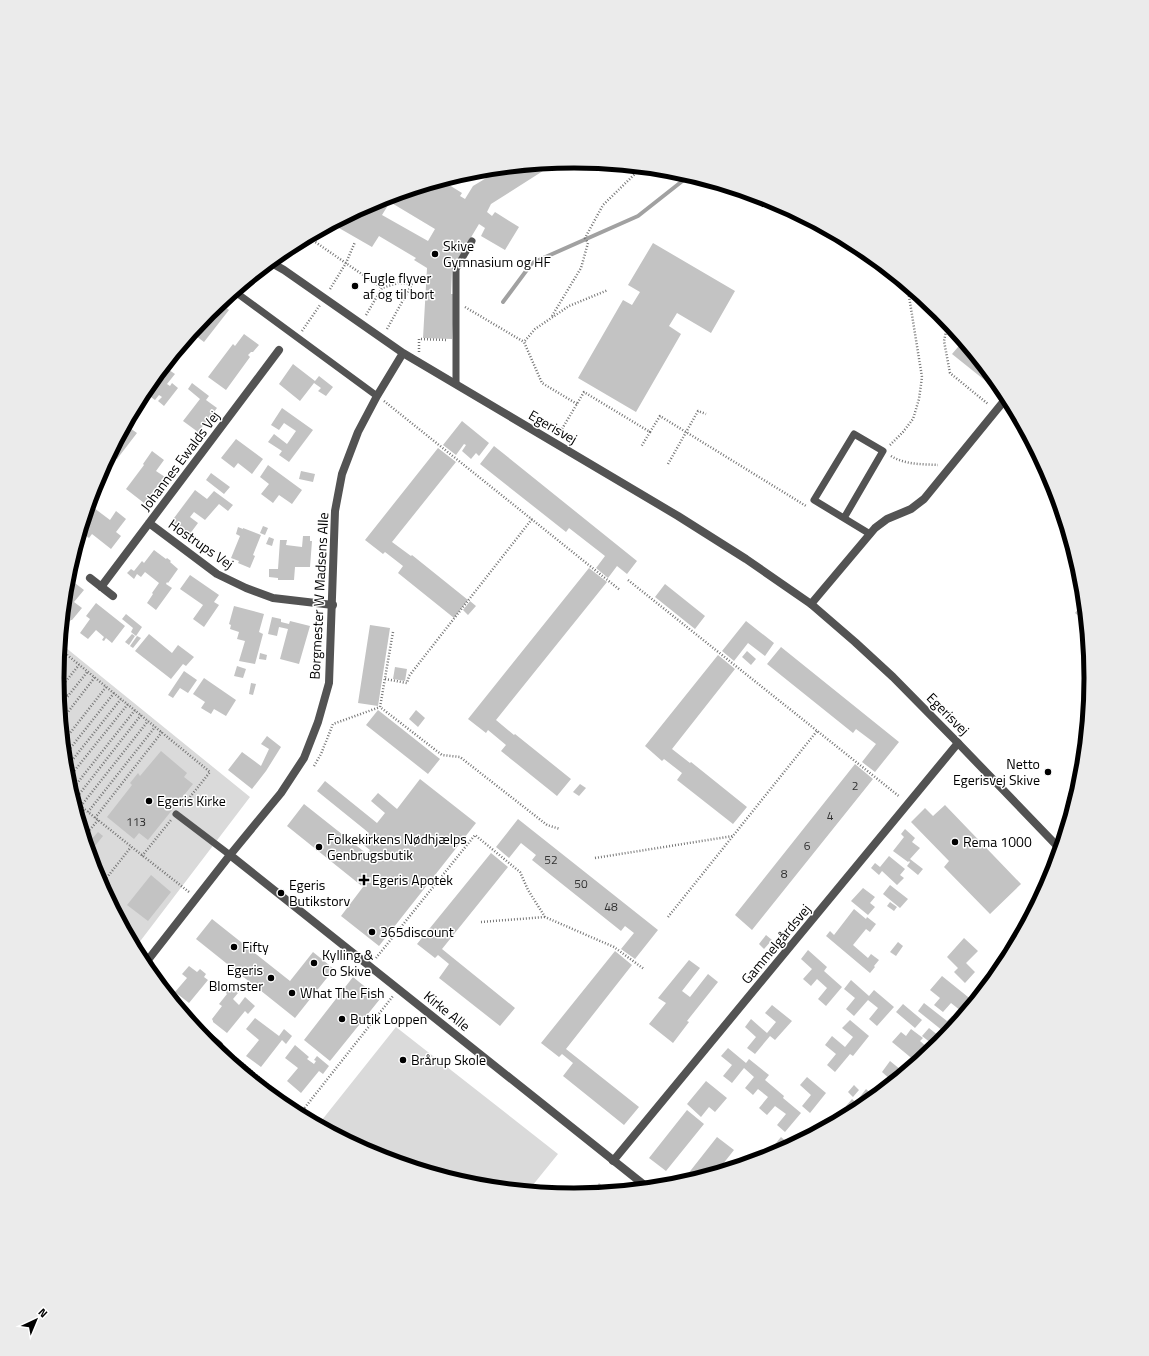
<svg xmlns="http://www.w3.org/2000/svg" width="1149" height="1356" font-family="'Titillium Web',sans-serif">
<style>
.green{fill:#dadada}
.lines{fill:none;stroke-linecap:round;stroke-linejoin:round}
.stream{stroke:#a1a1a1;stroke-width:4}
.building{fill:#c3c3c3;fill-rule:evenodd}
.path{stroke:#757575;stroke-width:2.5;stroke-dasharray:1 2;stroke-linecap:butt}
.service{stroke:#535353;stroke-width:7}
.minor{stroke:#535353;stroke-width:8}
.tertiary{stroke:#535353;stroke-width:8}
.poi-dot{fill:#000;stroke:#fff;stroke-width:1.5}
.labels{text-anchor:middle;stroke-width:3;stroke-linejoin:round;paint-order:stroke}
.number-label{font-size:12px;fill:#313131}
.poi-label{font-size:14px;fill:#000;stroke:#fff;text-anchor:start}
.street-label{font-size:14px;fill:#000;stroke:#fff}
.rim{fill:none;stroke:#000;stroke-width:5}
</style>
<rect width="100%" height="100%" fill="#fff"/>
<path class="green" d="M60 643 250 797 135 948 96 876 67 779 57 678Z
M396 1027 558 1154 528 1191 473 1186 376 1156 318 1125Z"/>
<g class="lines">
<path class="stream" d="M503 302 532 263 638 216 690 175"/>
</g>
<path class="building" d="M557 162 491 204 487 212 492 216 495 212 519 227 505 250 481 236 485 228 479 224 473 234 452 270 451 294H455L452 339 423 338 427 268 414 260 416 258 379 236 372 247 332 224 377 200 441 180 462 193 460 196 465 199 473 186 503 168ZM390 202 435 229 428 241 382 215Z
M653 243 735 291 711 333 677 313 669 326 681 334 636 412 578 378 623 300 632 305 640 292 628 285Z
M220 303 229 310 204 342 192 333 209 312 211 310 213 311 215 309 214 308Z
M244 334 259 345 253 352H251L248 355 250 357 226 390 208 377 233 344 235 346Z
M964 340 1001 386 997 390 952 354Z
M171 358 175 362 169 370 175 374 167 384 170 386 172 383 178 388 164 406 158 401 162 397 159 395 155 400 144 392Z
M293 364 315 381 319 376 333 387 326 396 318 391 321 388 314 383 300 401 279 384Z
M192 383 209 396 206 400 217 408 198 432 183 421 200 399 188 389Z
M282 408 313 430 289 462 279 455 282 451 268 442 274 434 287 444 296 431 284 423 279 430 271 425Z
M130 418 132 420 127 426 137 433 117 459 110 454Z
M462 421 489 443 479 456 476 453 471 459 462 451 466 445 464 444 456 455 443 445Z
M236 439 263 459 252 474 238 463 234 468 221 458Z
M494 446 637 561 627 574 617 566 608 578 596 568 605 556 569 528 566 532 480 464Z
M438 448 456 462 392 542 411 556 412 555 468 600 454 618 398 573 403 566 385 552 383 554 365 540Z
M152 451 164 460 156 471 165 477 144 503 126 489 144 465 143 464Z
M268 465 302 490 292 504 279 495 273 503 261 494 269 484 260 477Z
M301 471 315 474 313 482 299 479Z
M211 473 230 487 224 494 206 480Z
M195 490 207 499 214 491 233 505 228 511 219 504 205 520 194 512 190 517 198 523 189 535 171 522Z
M94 508 110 520 116 511 126 519 116 532 121 536 111 549 92 534 89 538 81 532 84 521Z
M263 526 268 528 265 535 260 533Z
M238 527 243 529V528L261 535 253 555 255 556 250 568 238 563 239 561 231 558 240 536 236 534Z
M303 536H310V541H312L310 567H295L294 580H278V578L269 577V569H278L280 540H287L286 545 302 547Z
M269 537 274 539 272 546 266 544Z
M154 550 166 559 167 558 171 561 170 562 178 569 168 583 167 582 166 584 172 588 156 610 147 603 153 594 152 593 159 583 145 572 141 577 137 574 134 579 127 573 131 569 134 571 142 561 144 563Z
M589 568 607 582 496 720 514 735 515 734 571 779 557 796 501 751 506 745 488 730 486 733 468 719Z
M190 575 219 595 214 602 219 605 204 627 193 619 203 605 180 589Z
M67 577 84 590 74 602 82 608 72 620H71L69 622 63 618 65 615 64 614 72 604 71 602 67 607 64 604Z
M665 584 705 616 695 629 655 597Z
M470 601 476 606 468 615 463 610Z
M1084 601 1086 614V622L1075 613Z
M96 603 125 626 112 643 106 638 104 641 102 640 104 637 96 630 88 639 80 633 90 619 86 616Z
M234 606 264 614 259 632 263 634 255 664 239 661 245 641 237 639 239 632 230 629 231 625 229 624Z
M126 614 142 627 136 636 131 632 133 628 122 619Z
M272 617 281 619V622L289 624 290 621 310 626 299 664 280 659 288 629 279 627 277 636 268 634Z
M746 621 774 643 765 656 748 643 734 661 722 651Z
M370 625 390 628 378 706 358 703Z
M132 634 135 636 129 645 125 642Z
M149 634 172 653 178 645 194 657 186 666 183 664 171 679 135 651Z
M137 636 141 638 133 648 130 646Z
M781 647 899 742 875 772 862 762 876 744 856 729 853 733 767 664Z
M747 651 756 659 751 665 742 657Z
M260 653 267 655 266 660 259 659Z
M718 655 735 669 672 749 690 763 691 762 747 807 733 824 677 780 682 773 664 759 662 761 645 746Z
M237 666 246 669 243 678 234 676Z
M395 667 407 669 405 681 393 679Z
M184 671 197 680 188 693 180 688 173 698 168 695Z
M204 678 236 700 226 716 214 709 211 714 201 708 205 702 193 694Z
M251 683 256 684 253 695 249 694Z
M378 710 440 759 428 774 366 725Z
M416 710 425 718 418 727 409 719Z
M267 736 281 747 266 771 252 789 228 770 242 752 261 766 269 749 261 744Z
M161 751 187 773 184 777 193 784 148 840 139 833 134 839 107 817 132 785 130 783 138 773 140 776Z
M855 764 873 779 752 930 735 915Z
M420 779 476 823 379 946 341 916 363 887 287 826 304 804 367 854 370 850 361 843 369 833 317 791 325 781 377 823 385 813 371 801 378 793 397 809Z
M580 784 586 788 579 796 573 792Z
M945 805 1021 884 990 914 944 867 949 861 911 822 925 808 933 816Z
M518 819 658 930 635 959 621 949 634 933 625 926 621 931 532 860 536 855 521 843 509 858 496 847Z
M905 829 915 838 912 842 920 848 910 859 923 869 918 875 907 866 910 862 909 861 908 862 893 851 904 837 901 834Z
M98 832 103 836 95 846 89 842Z
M491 853 508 867 442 949 515 1008 500 1026 439 978 449 964 438 955 435 958 417 944Z
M889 856 905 869 900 875 904 878 897 885 882 871 879 875 871 868 875 863 880 867Z
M151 875 171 892 148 921 127 905Z
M890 885 908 899 900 908 883 894Z
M863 888 875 897 870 903 875 907 868 915 851 901Z
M109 900 122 911 118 916Z
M890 902 897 907 894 911 887 906Z
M854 909 866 919 867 917 876 924 870 932 866 929 853 945 868 958 871 954 879 960 874 966 875 967 870 973 826 936 830 931 834 935Z
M212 919 290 981 313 952 334 969 295 1018 196 939Z
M766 935 772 940 764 949 759 944Z
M964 938 978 951 966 963 975 972 965 983 954 972 958 968 947 957Z
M898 942 903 946 896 956 890 952Z
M808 950 827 967 824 971 842 987 826 1006 818 999 827 988 817 979 811 986 803 979 812 969 801 959Z
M615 951 632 965 566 1049 639 1107 624 1125 563 1076 573 1063 562 1054 559 1057 541 1043Z
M689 960 700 968 682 991 690 997 708 974 718 982 687 1021 689 1022 673 1043 649 1024 666 1003 658 998Z
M189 966 197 972 200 969 206 974 204 977 208 980 189 1003 175 992 187 978 182 974Z
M942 976 973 1001 971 1003 973 1005 961 1018 958 1015 961 1011 951 1003 943 1012 934 1005 940 998 930 990Z
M353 977 380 999 330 1061 304 1040Z
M851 980 869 996 874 990 894 1007 877 1026 869 1019 878 1008 868 1000 854 1016 846 1009 855 998 844 989Z
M230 987 238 993 233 999 239 1005 245 997 255 1006 248 1014 245 1011 227 1033 213 1022V1021L212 1019 222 1006 219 1004 227 994 226 993Z
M924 1003 947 1021 952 1016 959 1022 948 1035 918 1011Z
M903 1004 922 1020 915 1028 896 1012Z
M772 1005 792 1021 775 1040 770 1036 755 1054 747 1048 756 1037 745 1027 751 1019 767 1033 776 1022 765 1013Z
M255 1018 279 1036 284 1029 292 1036 286 1044 282 1040 261 1067 246 1056 259 1040 246 1029Z
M850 1020 869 1036 853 1056 850 1054 835 1072 827 1065 836 1054 825 1045 832 1036 845 1047 853 1037 842 1028Z
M929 1028 944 1040 916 1064 914 1063 915 1061 892 1042 901 1032 906 1036 911 1029 923 1038 920 1041 927 1047 931 1043 922 1036Z
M295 1045 309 1057 307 1059 314 1064 316 1061 314 1060 317 1056 329 1066 323 1074 319 1071 301 1093 287 1081 298 1068 285 1058Z
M728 1048 746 1063 749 1059 769 1075 765 1080 784 1096 783 1098 801 1113 785 1132 777 1125 786 1114 775 1106 767 1115 759 1108 768 1097 758 1089 753 1095 745 1088 754 1077 744 1068 732 1083 723 1076 732 1065 721 1056Z
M890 1061 901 1070 892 1081 882 1072Z
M807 1077 826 1093 810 1113 802 1106 811 1095 800 1085Z
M706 1081 727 1098 715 1112 709 1107 701 1117 687 1104Z
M854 1085 859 1090 853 1097 848 1092Z
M866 1089 875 1097 867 1104 859 1098Z
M852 1099 862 1108 855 1112 846 1106Z
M687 1110 704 1124 666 1171 649 1158Z
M717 1137 734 1150 715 1174 680 1184Z
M781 1137 789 1144 783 1150 778 1153 772 1148Z
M599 1183 605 1188 602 1193 591 1194Z"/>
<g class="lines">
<path class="path" d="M308 237 382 288
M330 289 346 263 355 242
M465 307 524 342
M366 315 382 288 398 283 412 284
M552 316 581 268 588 243 585 238 603 205 642 167
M948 322 944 341 950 373 988 404
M387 329 412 284 426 278
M302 331 320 305
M419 352V339L447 340
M384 401 620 590
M577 404 542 383 524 342 535 329 569 306 608 290
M650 432 660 416 806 506
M559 434 584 392 650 432 641 447
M890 445 903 432 913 419 919 399 922 377 907 284
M891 456C906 465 922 464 938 465
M668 464 698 411 706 414
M628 580 900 797
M393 632 380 707 442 755 460 757 547 825 560 829
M60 649 210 772 182 807
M58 665 66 654
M385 679 407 683 409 676 532 519
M60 689 68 696
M58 691 79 665
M60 706 88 671
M61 721 95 677
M63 742 106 687
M65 755 114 693
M314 766 321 754 333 724 380 707
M66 768 121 699
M67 780 128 704
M71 791 135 710
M73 800 138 852 189 892
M74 801 141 715
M81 806 148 721
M88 812 155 727
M95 818 162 732
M84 837 98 820
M142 856 171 820
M595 858 733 836
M101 885 131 847
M668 917 817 731
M481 922 545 917
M376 958 475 835 520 872 528 890 545 917 614 947 644 969
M226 1050 301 1112
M299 1115 393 996"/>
<path class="service" d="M234 291 377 396
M456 384V269L472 241
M844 518 883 451 854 434 814 500 870 534
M176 814 230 855"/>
<path class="minor" d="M149 523 217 574 246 588 273 598 333 605
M90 578 113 596
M101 587 279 350
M811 604 875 528 887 519 911 509 924 499 1008 396
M191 1022 219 1045
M613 1161 958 743"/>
<path class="tertiary" d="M270 262 284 270 403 353 678 516 746 559 811 604 855 642 893 677 958 743 1061 850
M230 855 648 1188
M144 965 230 855 281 793 304 758 318 722 329 683 335 511 342 474 358 432 377 396 403 353"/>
</g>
<g class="poi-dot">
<circle cx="435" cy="254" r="4"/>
<circle cx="355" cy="286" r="4"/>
<circle cx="1048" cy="772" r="4"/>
<circle cx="149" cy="801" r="4"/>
<circle cx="955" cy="842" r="4"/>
<circle cx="319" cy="847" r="4"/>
<path d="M362 874h4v4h4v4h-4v4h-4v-4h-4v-4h4z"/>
<circle cx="281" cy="893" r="4"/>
<circle cx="372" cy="932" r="4"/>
<circle cx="234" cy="947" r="4"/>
<circle cx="314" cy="963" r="4"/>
<circle cx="271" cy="978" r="4"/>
<circle cx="292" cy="993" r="4"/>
<circle cx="342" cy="1019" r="4"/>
<circle cx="403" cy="1060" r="4"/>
</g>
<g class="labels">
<g class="number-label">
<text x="855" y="790">2</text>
<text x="830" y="820">4</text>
<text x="136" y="826">113</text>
<text x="807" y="850">6</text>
<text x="551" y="864">52</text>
<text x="784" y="878">8</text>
<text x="581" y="888">50</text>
<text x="611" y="911">48</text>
</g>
<g class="poi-label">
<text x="443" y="251">Skive<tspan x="443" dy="16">Gymnasium og HF</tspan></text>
<text x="363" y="283">Fugle flyver<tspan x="363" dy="16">af og til bort</tspan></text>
<text x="1040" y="769" text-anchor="end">Netto<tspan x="1040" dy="16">Egerisvej Skive</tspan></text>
<text x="157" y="806">Egeris Kirke</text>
<text x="327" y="844">Folkekirkens Nødhjælps<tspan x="327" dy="16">Genbrugsbutik</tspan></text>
<text x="963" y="847">Rema 1000</text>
<text x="372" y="885">Egeris Apotek</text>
<text x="289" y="890">Egeris<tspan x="289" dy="16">Butikstorv</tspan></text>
<text x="380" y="937">365discount</text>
<text x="242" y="952">Fifty</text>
<text x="322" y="960">Kylling &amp;<tspan x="322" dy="16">Co Skive</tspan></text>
<text x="263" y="975" text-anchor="end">Egeris<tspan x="263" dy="16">Blomster</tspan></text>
<text x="300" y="998">What The Fish</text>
<text x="350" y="1024">Butik Loppen</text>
<text x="411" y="1065">Brårup Skole</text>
</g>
<g class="street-label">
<text transform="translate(553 427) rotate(30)" y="5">Egerisvej</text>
<text transform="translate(180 461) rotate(-53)" y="5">Johannes Ewalds Vej</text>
<text transform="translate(201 544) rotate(35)" y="5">Hostrups Vej</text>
<text transform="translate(319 596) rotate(-87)" y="5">Borgmester W Madsens Alle</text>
<text transform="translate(948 714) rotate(45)" y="5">Egerisvej</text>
<text transform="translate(776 944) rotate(-50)" y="5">Gammelgårdsvej</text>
<text transform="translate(447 1011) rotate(39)" y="5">Kirke Alle</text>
</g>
</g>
<path d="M0 0H1149V1356H0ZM64 678a510 510 0 1 1 1020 0a510 510 0 1 1-1020 0Z" fill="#ebebeb" fill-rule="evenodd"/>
<path class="rim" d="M64 678a510 510 0 1 1 1020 0a510 510 0 1 1-1020 0Z"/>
<g transform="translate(36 1320) rotate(44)" stroke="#ffffff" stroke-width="3" paint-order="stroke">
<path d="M0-3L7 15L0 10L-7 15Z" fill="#000000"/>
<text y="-6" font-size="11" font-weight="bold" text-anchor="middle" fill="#000000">N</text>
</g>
</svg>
